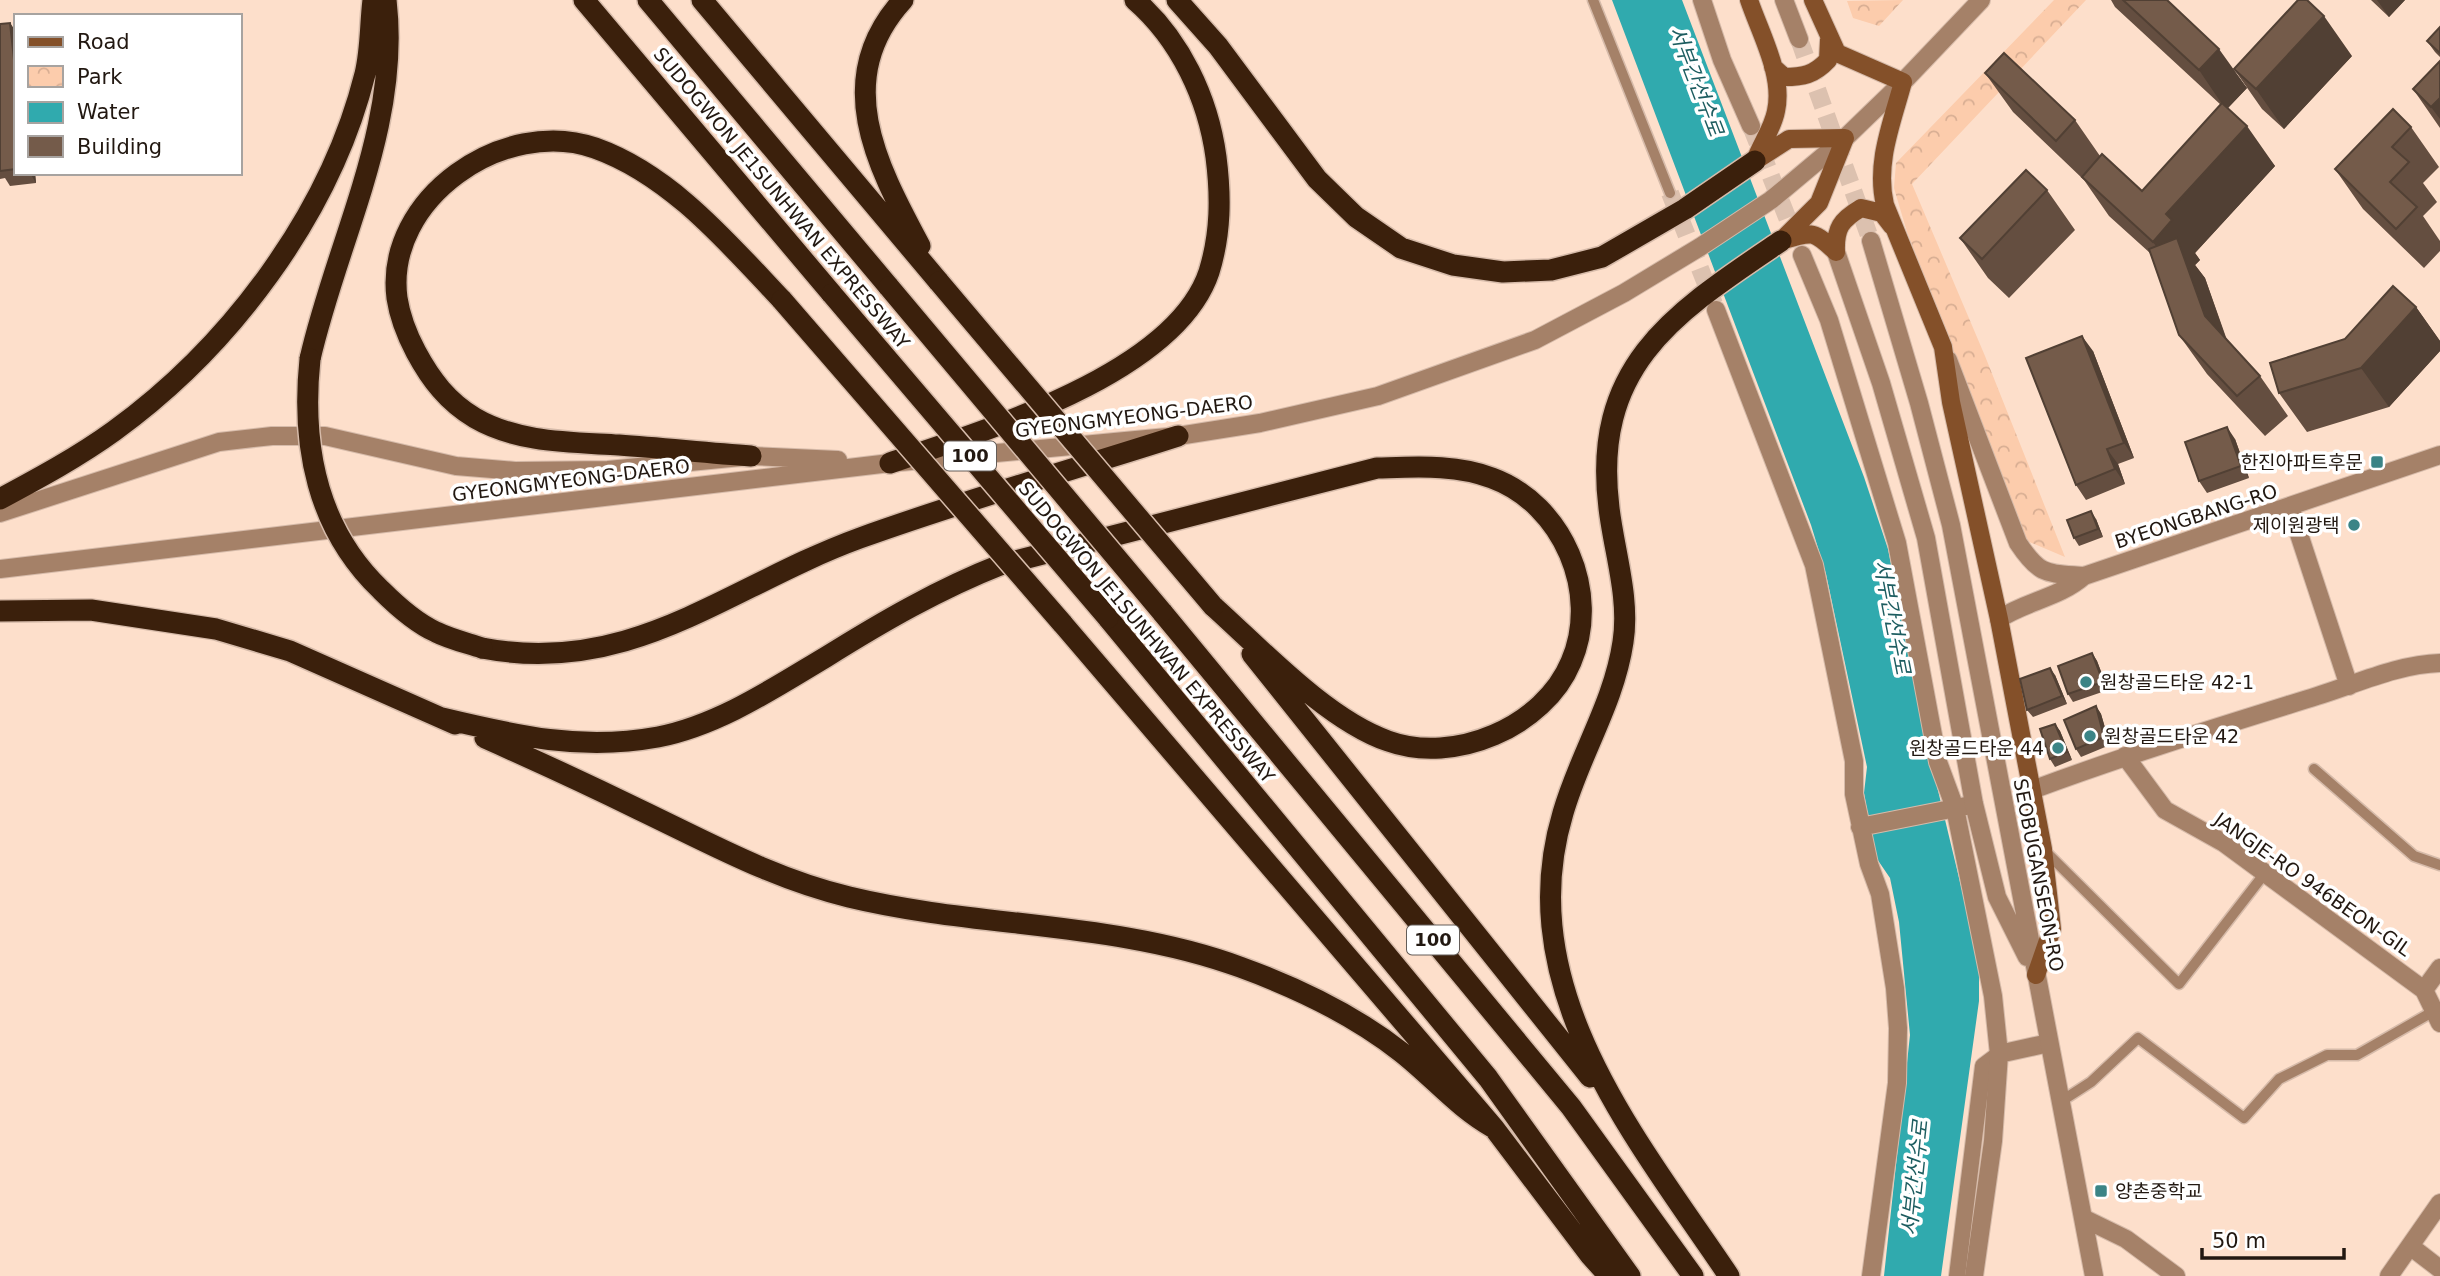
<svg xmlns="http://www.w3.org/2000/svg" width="2440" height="1276" font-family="'DejaVu Sans','Noto Sans KR',sans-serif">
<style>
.park{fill:url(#park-crowns)}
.water{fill:#30aaae}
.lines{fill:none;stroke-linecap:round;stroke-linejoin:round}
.minor-tunnel{stroke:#dcc1af;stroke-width:18;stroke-dasharray:18 9;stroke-linecap:butt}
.tertiary-tunnel{stroke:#dcc1af;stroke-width:18;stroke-dasharray:18 9;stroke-linecap:butt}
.service-casing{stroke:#d6bbaa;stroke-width:13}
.pedestrian-casing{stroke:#d6bbaa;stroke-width:18}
.minor-casing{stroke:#d6bbaa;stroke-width:20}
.tertiary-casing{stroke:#d6bbaa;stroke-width:20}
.secondary-casing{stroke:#d6bbaa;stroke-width:20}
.motorway-casing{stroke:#d6bbaa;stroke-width:24}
.service{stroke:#a58168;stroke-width:10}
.pedestrian{stroke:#a58168;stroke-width:16}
.minor{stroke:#a58168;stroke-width:18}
.tertiary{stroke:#a58168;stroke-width:18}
.secondary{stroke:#845029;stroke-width:18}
.motorway{stroke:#3b200c;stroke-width:21}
.motorway-bridge-casing{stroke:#d6bbaa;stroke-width:24;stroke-linecap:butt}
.motorway-bridge{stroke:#3b200c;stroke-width:21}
.wall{fill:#644e40}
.shaded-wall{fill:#514034}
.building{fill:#745b4a;stroke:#514034;stroke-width:2}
.poi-dot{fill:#3b8486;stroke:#fff;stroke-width:2.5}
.labels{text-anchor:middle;stroke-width:7;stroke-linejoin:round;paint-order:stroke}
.shield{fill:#fff;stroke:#645d58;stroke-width:2}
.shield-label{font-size:18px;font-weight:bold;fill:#221811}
.street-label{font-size:19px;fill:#221811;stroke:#fff}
.poi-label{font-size:19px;fill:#221811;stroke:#fff;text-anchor:end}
.water-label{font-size:21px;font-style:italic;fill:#1d5d60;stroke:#fff}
</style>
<defs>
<pattern id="park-crowns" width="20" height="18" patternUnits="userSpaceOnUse" patternTransform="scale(1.75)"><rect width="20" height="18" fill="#fcccac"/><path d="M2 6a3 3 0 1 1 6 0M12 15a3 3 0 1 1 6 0" fill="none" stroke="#d8ae93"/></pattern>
</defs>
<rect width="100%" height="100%" fill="#fddfcb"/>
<path class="park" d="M1903 0 1879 26 1853 18 1847 1Z
M2054 0H2086L1912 184 1985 356 2065 557 2027 541 1907 232 1894 188 1896 163Z"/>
<path class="water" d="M1612 0H1682L1864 477 1888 549 1928 749 1979 961V1001L1941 1276H1884L1910 1035 1899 922 1890 878 1875 856 1864 793 1867 767 1826 574 1811 525Z"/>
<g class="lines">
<path class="minor-tunnel" d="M1751 126 1802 255
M1670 193 1714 304"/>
<path class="tertiary-tunnel" d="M1799 39 1871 241"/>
<g class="service-casing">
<path id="service" d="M1593 0 1670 193
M2314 769 2414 856 2440 865
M2043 849 2179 984 2265 873
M2060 1102 2091 1082 2138 1038 2244 1118 2279 1079 2327 1055H2357L2434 1011"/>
</g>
<g class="pedestrian-casing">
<path id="pedestrian" d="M1957 1276 1983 1066 1999 1054"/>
</g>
<g class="minor-casing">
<path id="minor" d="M1702 0 1722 60 1751 126
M1802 255 1829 320 1897 543 1938 762 1955 808 1993 996 1999 1054 1993 1141 1974 1276
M1716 310 1814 565 1854 761V794L1869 864 1880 894 1895 988 1898 1028 1897 1083 1871 1276
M2290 507 2349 686
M2125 756 2165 810 2224 843 2424 990 2440 1023
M2032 790C2126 755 2221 726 2317 696 2356 684 2399 664 2440 663
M1860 827 1966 806
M2424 990 2440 968
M1999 1054 2049 1043
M2410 1246 2440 1269
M2389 1276 2440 1203"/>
</g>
<g class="tertiary-casing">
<path id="tertiary" d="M1784 0 1799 39
M1871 241 1919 403 1951 525 2094 1276
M1836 252 1881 383 1926 538 1974 804 1997 897 2027 957
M1948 360 2018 543C2040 576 2046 573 2084 576L2440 455
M0 513 219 442 272 436H325L456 466 515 471 608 470 751 456 838 460
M0 569 890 463 1178 436 1260 423 1378 396 1535 340 1624 293 1700 247 1771 200 1845 138 1903 82 1981 0
M1999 619C2026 601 2059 598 2084 576
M2083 1218 2126 1239 2176 1276"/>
</g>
<g class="secondary-casing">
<path id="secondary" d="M1749 0C1760 33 1784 75 1776 111 1773 128 1761 144 1755 161
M1813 0 1837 53 1903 82C1892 123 1875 163 1885 205L1943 347 1951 402 1999 619 2043 849 2052 929 2036 975
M1773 67 1784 77C1803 77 1814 75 1828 60L1829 40
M1755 161 1789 139 1845 138 1819 203 1781 241
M1784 240C1813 231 1814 231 1836 252
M1836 252C1835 228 1841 220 1861 208L1882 213 1892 226"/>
</g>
<g class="motorway-casing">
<path id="motorway" d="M584 0 832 294
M648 0 889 287
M702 0 939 282
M903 0C830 80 878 167 920 246
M1177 0 1218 46 1317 179 1356 217 1401 248 1453 265 1503 272 1551 270 1602 257 1685 209 1755 161
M310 359C337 240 401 126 386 0
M751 456C707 453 663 448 619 445 571 442 518 443 475 418 448 402 431 380 416 352 407 335 400 318 397 298 384 198 505 116 595 148 671 175 728 243 782 300
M890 463C983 431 1175 374 1209 272 1221 233 1221 196 1216 157 1208 98 1180 39 1135 0
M0 499C39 478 78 457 114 431 230 347 330 214 365 74 371 50 370 24 373 0
M0 611 91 610 216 629 290 651 455 724
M1162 612 1571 1107 1693 1276
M1108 618 1488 1078 1630 1276
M1062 623 1494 1128 1590 1255 1609 1276
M482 648C632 677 728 586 860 538 965 500 1072 470 1178 436
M1252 654 1590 1077
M442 718C517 736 581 751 658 737 719 725 774 688 826 657 882 622 939 589 1000 565L1377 468C1415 467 1456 464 1492 478 1563 504 1601 593 1571 662 1544 727 1454 765 1388 741 1327 720 1261 649 1213 606
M485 738C537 761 589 785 640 810 709 843 774 879 849 897 977 928 1115 921 1240 967 1295 987 1354 1015 1401 1052 1433 1077 1458 1108 1494 1128
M1729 1276C1637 1139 1510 989 1563 813 1580 754 1614 703 1623 642 1630 598 1614 551 1609 508 1591 364 1676 312 1781 241"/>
</g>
<use href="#service" class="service"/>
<use href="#pedestrian" class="pedestrian"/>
<use href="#minor" class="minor"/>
<use href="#tertiary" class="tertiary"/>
<use href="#secondary" class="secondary"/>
<use href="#motorway" class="motorway"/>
<g class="motorway-bridge-casing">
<path id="motorway-bridge" d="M939 282 1213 606
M889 287 1162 612
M832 294 1108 618
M782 300 1062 623
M310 359C301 445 317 529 381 590 397 606 416 623 436 632 450 639 467 643 482 648"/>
</g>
<use href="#motorway-bridge" class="motorway-bridge"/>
</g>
<path class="wall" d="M2111 0H2167L2247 88 2228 108 2275 166 2195 253 2200 260 2195 265 2205 278 2227 340 2260 376 2288 416 2265 436 2207 374 2179 335 2150 253 2109 216 2084 180 2013 112 1985 73 2075 120 2100 156 2142 191 2221 105 2115 7Z
M2371 0H2405L2389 17Z
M10 23 16 32V173H35L36 183 10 186 5 178 0 179V24Z
M2440 27V57L2435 52 2427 41Z
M2352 56 2284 129 2262 109 2234 69Z
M2440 61V128L2413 89Z
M2411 127 2439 167 2423 183 2437 202 2423 216 2440 241V251L2424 268 2363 209 2335 169Z
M2047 190 2075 230 2009 298 1988 278 1960 238Z
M2416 307 2440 341V351L2389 407 2307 432 2279 393 2345 339Z
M2093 351 2134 458 2118 464 2125 484 2086 500 2076 485Z
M2235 439 2249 478 2207 493 2199 481Z
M2096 519 2103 537 2079 546 2074 538Z
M2092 653 2097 661 2108 690 2073 702 2068 694Z
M2055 675 2067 704 2033 717 2027 710Z
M2096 706 2101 714 2110 745 2081 757 2076 749Z
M2055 724 2060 731 2072 760 2055 767 2050 759Z"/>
<path class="shaded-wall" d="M2377 0H2405L2389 17Z
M2324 16 2352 56 2284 129 2256 89Z
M10 23 16 32V78Z
M2219 49 2247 88 2226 110 2199 70Z
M2440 98V119L2431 107Z
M2247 126 2275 166 2195 253 2200 260 2195 265 2205 278 2232 356 2153 242 2166 214Z
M30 173H35L36 183Z
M2416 307 2440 341V351L2389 407 2361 368Z
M2082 336 2093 351 2134 458 2124 443Z
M2227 427 2235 439 2249 478 2241 466Z
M2107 449 2118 464 2125 484 2115 469Z
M2091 511 2096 519 2103 537 2098 529Z
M2092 653 2097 661 2108 690 2103 682Z
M2050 668 2055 675 2067 704 2062 696Z
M2096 706 2101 714 2110 745 2104 737Z
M2055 724 2060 731 2072 760 2067 752Z"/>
<path class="building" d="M2123 0H2167L2219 49 2199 70Z
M2298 0H2307L2324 16 2256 89 2234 69Z
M10 23 16 78V169L0 171V24Z
M2440 27V53L2427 41Z
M2004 53 2075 120 2056 141 1985 73Z
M2440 61V98L2431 107 2413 89Z
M2222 103 2247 126 2166 214 2172 220 2153 242 2082 177 2102 154 2142 191Z
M2393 109 2411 127 2392 147 2409 162 2390 182 2417 207 2396 229 2335 169Z
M2026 170 2047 190 1982 259 1960 238Z
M2177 238 2205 316 2260 376 2237 396 2179 335 2149 249Z
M2393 286 2416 307 2361 368 2279 393 2270 363 2345 339Z
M2082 336 2124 443 2107 449 2115 469 2076 485 2026 358Z
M2227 427 2241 466 2199 481 2185 442Z
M2091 511 2098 529 2074 538 2067 520Z
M2092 653 2103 682 2068 694 2058 666Z
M2050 668 2062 696 2027 710 2020 679Z
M2096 706 2104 737 2076 749 2064 720Z
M2055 724 2067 752 2050 759 2040 729Z"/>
<g class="poi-dot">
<rect x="2370" y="455" width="14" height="14" rx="3.5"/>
<circle cx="2354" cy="525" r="7"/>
<circle cx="2086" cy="682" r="7"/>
<circle cx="2090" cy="736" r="7"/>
<circle cx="2058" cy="748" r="7"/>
<rect x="2094" y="1184" width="14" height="14" rx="3.5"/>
</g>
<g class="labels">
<g class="shield">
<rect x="944" y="441.5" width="52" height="29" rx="5"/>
<rect x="1407" y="925.5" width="52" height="29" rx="5"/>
</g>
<g class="shield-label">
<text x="970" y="462">100</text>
<text x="1433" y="946">100</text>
</g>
<g class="street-label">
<text transform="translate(782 198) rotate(50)" y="7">SUDOGWON JE1SUNHWAN EXPRESSWAY</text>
<text transform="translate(1134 416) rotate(-7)" y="7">GYEONGMYEONG-DAERO</text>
<text transform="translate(571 480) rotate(-7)" y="7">GYEONGMYEONG-DAERO</text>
<text transform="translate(2196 516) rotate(-18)" y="7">BYEONGBANG-RO</text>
<text transform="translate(1147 632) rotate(50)" y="7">SUDOGWON JE1SUNHWAN EXPRESSWAY</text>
<text transform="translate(2039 875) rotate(79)" y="7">SEOBUGANSEON-RO</text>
<text transform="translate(2313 884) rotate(35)" y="7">JANGJE-RO 946BEON-GIL</text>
</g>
<g class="poi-label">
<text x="2363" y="469">한진아파트후문</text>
<text x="2340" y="532">제이원광택</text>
<text x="2100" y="689" text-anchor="start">원창골드타운 42-1</text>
<text x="2104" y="743" text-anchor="start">원창골드타운 42</text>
<text x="2044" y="755">원창골드타운 44</text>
<text x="2115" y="1198" text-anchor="start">양촌중학교</text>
</g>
<g class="water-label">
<text transform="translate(1696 81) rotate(69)" y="7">서부간선수로</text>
<text transform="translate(1892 617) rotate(79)" y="7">서부간선수로</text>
<text transform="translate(1915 1178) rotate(-84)" y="7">서부간선수로</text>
</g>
</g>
<rect x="14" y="14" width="228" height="161" fill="#ffffff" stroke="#a7a3a0" stroke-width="2"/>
<rect x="28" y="37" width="35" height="10" fill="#845029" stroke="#a7a3a0" stroke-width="2"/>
<text x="77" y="49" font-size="21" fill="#221811">Road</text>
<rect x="28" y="66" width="35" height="21" fill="url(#park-crowns)" stroke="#a7a3a0" stroke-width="2"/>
<text x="77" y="84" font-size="21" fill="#221811">Park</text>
<rect x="28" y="102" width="35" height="21" fill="#30aaae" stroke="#a7a3a0" stroke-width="2"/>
<text x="77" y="119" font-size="21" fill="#221811">Water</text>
<rect x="28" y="136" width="35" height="21" fill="#745b4a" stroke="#a7a3a0" stroke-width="2"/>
<text x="77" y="154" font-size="21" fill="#221811">Building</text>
<path d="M2202 1248v10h142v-10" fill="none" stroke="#221811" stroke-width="3.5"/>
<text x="2212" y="1248" font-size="21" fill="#221811" stroke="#ffffff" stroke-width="5" paint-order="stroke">50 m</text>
</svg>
